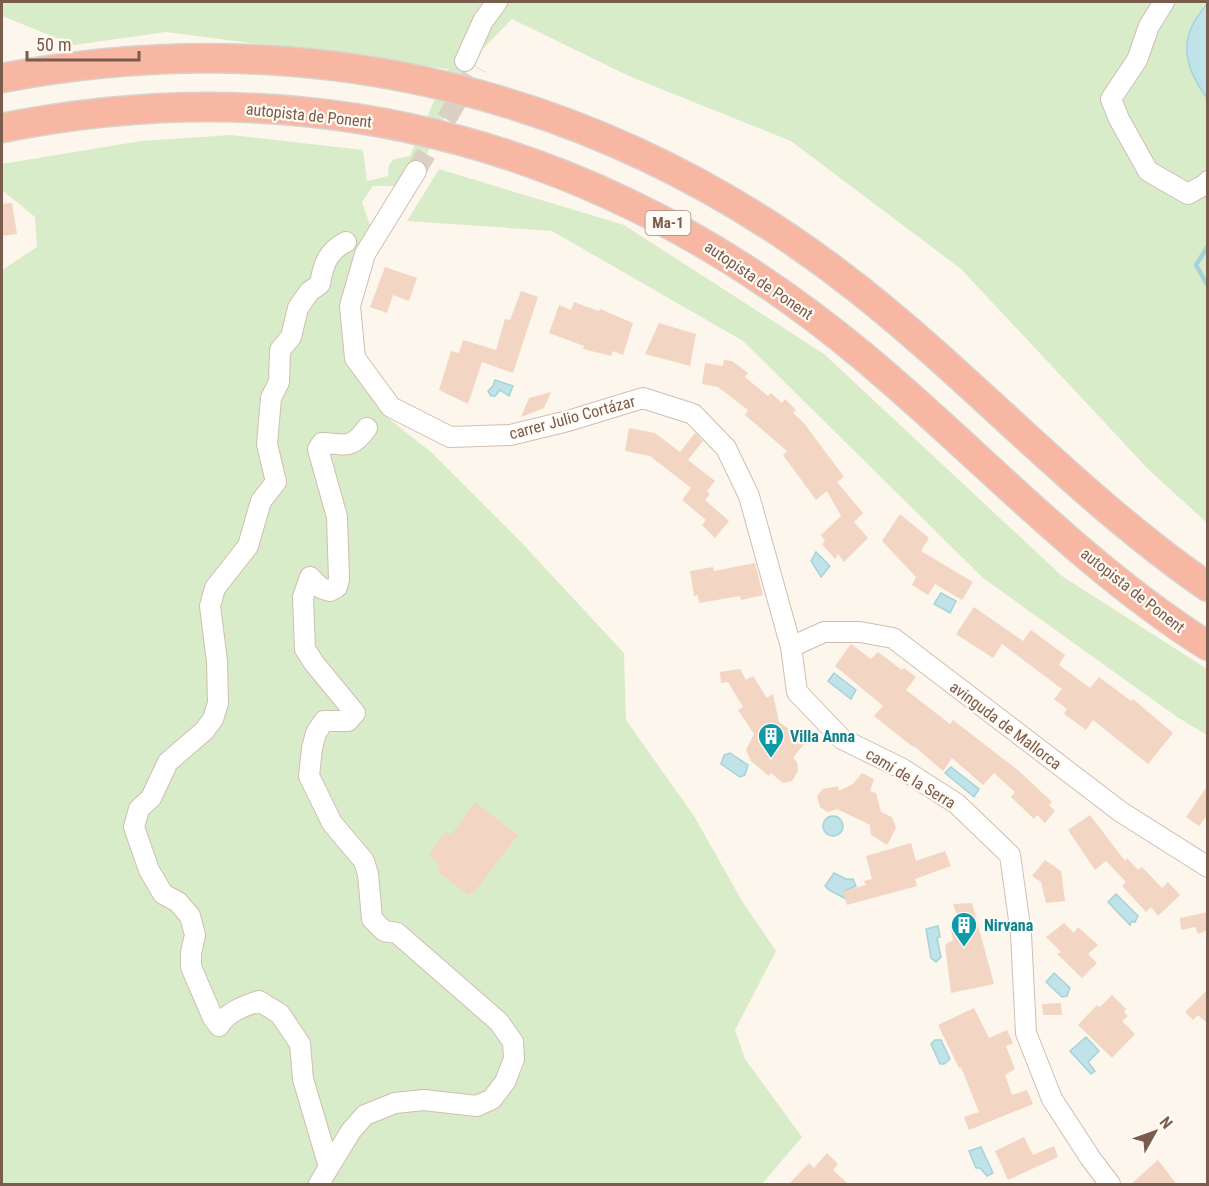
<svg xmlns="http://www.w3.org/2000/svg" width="1209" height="1186" font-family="'Roboto Condensed',sans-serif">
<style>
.green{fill:#d8ecc9}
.water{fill:#bfe3e8;stroke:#a5d3da;stroke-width:1.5}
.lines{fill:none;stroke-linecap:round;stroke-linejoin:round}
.stream{stroke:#a5d3da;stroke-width:4.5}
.building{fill:#f3d5c3}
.minor-tunnel{stroke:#dcd0c4;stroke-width:20;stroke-dasharray:20 10;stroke-linecap:butt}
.minor-casing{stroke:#d1beb0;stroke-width:22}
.highway-casing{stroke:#dad1cd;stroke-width:31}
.minor{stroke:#fff;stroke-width:20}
.highway{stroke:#f7b7a3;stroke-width:28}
.labels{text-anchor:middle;stroke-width:4.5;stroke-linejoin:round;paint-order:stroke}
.shield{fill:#fffaf3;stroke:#a28b7f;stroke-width:1.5}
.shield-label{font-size:15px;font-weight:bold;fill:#7a5c4d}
.street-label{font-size:16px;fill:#7a5c4d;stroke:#fffaf3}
.culture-label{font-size:16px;font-weight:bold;fill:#0d838f;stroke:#fffaf3;text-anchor:start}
</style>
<rect width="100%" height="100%" fill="#fdf6ec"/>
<path class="green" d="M2 2H1207L1197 15 1186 51 1187 61 1198 84 1208 98 1207 523 1149 470 961 269 791 141 631 77 512 19 473 59 425 158 407 167 397 186H373L362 202 371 228 342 299 343 336 362 385 388 418 431 452 520 541 624 653 626 720 694 816 742 901 776 951 735 1030 745 1059 802 1137 762 1184H2V270L37 247 35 217 2 190V164L141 141 231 135 363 150 367 181 388 176 389 165 394 159 410 156 448 69 166 32 74 45 2 16Z
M439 169 624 225 824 354 1062 576 1207 669V735L1177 717 983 578 743 341 552 231 407 221Z"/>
<path class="water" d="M1207 4V98C1182 64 1178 37 1207 4Z
M495 380 513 386 509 396 500 390 495 396H491L488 391 493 386Z
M816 552 830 566 821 577 811 561Z
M941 593 956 601 950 613 934 604Z
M834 673 856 690 851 699 828 681Z
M730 753 748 765 745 775 740 777 721 764 724 755Z
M951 767 979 789 974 797 945 773Z
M823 826a10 10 0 1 1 20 0a10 10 0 1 1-20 0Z
M834 873 846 879H853L856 886 844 891 846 899 829 890 825 886Z
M1116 894 1138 916 1135 922H1131L1130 925 1108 902Z
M938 926 940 937 937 938 941 957 936 962 931 958 926 929Z
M1054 973 1070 988 1067 996 1062 997 1046 982Z
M1086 1037 1099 1051 1088 1062 1095 1071 1091 1074 1070 1051Z
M935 1040H941L950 1059 944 1064H940L931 1044Z
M981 1147 993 1173 987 1176 980 1168H976L969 1151Z"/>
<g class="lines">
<path class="stream" d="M1208 246 1196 265 1208 286"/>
</g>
<path class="building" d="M12 203 17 234 2 236V204Z
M385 267 417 278 409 301 393 295 387 313 370 307Z
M521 291 538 297 513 373 482 362 468 404 439 390 451 351 459 353 463 340 496 350 505 319 510 320Z
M574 302 599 311 600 309 633 323 623 355 613 351 611 356 583 349 584 346 549 333 559 305 571 310Z
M659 323 696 334 690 366 645 354Z
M724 360 732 361 748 373 745 377 768 396 771 393 782 403 785 399 796 410 793 413 804 423 844 477 837 482 863 513 854 522 868 538 844 562 838 554 835 559 822 544 825 541 821 535 841 516 827 491 816 500 783 455 787 451 745 415 748 410 718 387 702 384 705 363 723 366Z
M551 392 544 408 521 417 529 398Z
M629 428 655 433 680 452 695 433 703 441 688 460 715 481 707 491 710 494 705 500 729 521 715 538 702 525 706 520 682 500 691 488 650 456 625 451Z
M900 514 929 538 921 551 973 582 962 600 935 584 928 595 912 585 916 577 882 541Z
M755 563 763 595 741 600 740 596 699 603 698 595 694 596 690 571 713 567 714 571Z
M974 607 1023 641 1031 630 1065 655 1059 665 1090 688 1099 677 1131 701 1133 699 1173 733 1148 764 1093 720 1086 730 1064 714 1067 709 1054 699 1062 689 1002 644 993 658 956 634Z
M851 644 871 659 878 652 902 670 904 668 916 677 906 690 950 724 953 720 1019 771 1052 802 1049 805 1055 811 1045 823 1037 815 1034 819 1011 797 1015 792 994 773 983 785 952 758 943 771 914 746 913 747 874 716 883 706 835 666Z
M740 669 746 680 753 676 767 698 773 694 779 722 806 741 793 758 797 762 798 771 792 781 783 783 771 773 769 776 751 761 746 750 754 734 738 710 743 707 728 682 721 683 720 672Z
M862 773 874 779 870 791 876 793 881 812 892 817 896 828 887 845 871 835 870 825 837 809 828 812 820 807 817 796 823 789 838 786 839 791 853 784Z
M1208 785V814L1199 826 1186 817Z
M475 802 518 835 475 891 469 895 440 874 438 863 429 854 446 831 451 835Z
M1090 815 1125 861 1127 858 1138 870 1142 867 1162 888 1168 882 1180 895 1158 916 1151 907 1146 912 1122 886 1126 882 1106 861 1095 870 1068 830Z
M911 843 916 861 945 851 951 866 915 879 917 886 847 905 843 891 866 885 864 881 872 879 866 856Z
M1045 860 1061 871 1065 901 1046 903 1041 882 1032 876Z
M972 903 994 984 951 993 945 945 953 940 950 925 959 921 953 904Z
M1208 912V930L1198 934 1195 927 1181 930 1180 918Z
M1064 923 1074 933 1078 927 1098 945 1088 954 1097 963 1082 978 1057 954 1061 952 1046 937Z
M1208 989V1024L1198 1015 1193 1020 1185 1012Z
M1112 995 1126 1009 1124 1012 1128 1016 1122 1021 1135 1034 1112 1058 1078 1025 1097 1005 1100 1007Z
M1061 1003 1062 1015H1043L1042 1004Z
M974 1008 989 1038 1007 1030 1013 1043 1006 1046 1015 1069 1005 1075 1012 1095 1027 1090 1033 1104 969 1130 964 1117 979 1112 961 1067 959 1068 938 1025Z
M1024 1137 1033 1155 1054 1146 1058 1157 1008 1180 995 1151Z
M827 1153 838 1164 833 1170 849 1185H788L809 1163 814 1168Z
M1158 1160 1177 1185H1130Z"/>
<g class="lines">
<path class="minor-tunnel" d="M416 171 477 67"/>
<g class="minor-casing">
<path id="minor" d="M1164 2 1149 26 1137 60 1111 99 1119 119 1148 171 1188 194 1206 184 1208 181
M465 61 483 21 497 2
M416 171 365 254 350 306 355 358 391 407 450 437 510 435 568 421 643 398 693 414 726 448 749 496 791 647 797 692 842 739 901 768 957 804 1010 855 1021 934 1026 1033 1052 1099 1091 1159 1110 1184
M791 647 824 632H860L893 638 1121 812 1208 867
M329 1167 351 1131 365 1115 395 1103 424 1100 477 1106 492 1099 505 1082 514 1059 513 1042 499 1022 397 933 384 931 372 919 368 874 364 861 332 823 309 776 312 748 316 733 324 721H348L355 713 314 663 305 649 303 597 310 577 321 588 330 591 337 587 339 579 337 517 318 449 322 443C346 444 351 450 367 428
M319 1184 329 1167 303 1079 300 1044 280 1014 259 1001C244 1006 227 1012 219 1026L213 1018 191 967V953L195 935 190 916 178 902 163 894 149 870 134 827 139 809 151 798 168 762 204 731 213 719 218 703 217 661 210 606 215 588 248 546 261 501 276 482 267 444 271 398 279 382 280 350 291 337 298 308 309 292 320 284C323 266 327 251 346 242"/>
</g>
<g class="highway-casing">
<path id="highway" d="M2 78C314 19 613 94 862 292 980 386 1083 501 1208 587
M2 128C323 64 615 149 864 357 979 453 1081 566 1208 646"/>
</g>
<use href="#minor" class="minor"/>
<use href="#highway" class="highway"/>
</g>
<defs>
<g id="building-pin" transform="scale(1.35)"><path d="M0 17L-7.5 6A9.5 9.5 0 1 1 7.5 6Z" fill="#0f9aa8" stroke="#fffaf3"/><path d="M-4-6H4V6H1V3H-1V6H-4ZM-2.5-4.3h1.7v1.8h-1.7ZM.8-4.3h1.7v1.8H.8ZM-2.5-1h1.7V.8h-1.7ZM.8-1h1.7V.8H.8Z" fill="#fff"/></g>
</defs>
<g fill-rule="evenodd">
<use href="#building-pin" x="771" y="736"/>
<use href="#building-pin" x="964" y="925"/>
</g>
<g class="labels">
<rect class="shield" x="645.5" y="211" width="45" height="24" rx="4.5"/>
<g class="shield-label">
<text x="668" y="228">Ma-1</text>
</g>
<g class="street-label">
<text transform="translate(309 115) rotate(6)" y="6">autopista de Ponent</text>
<text transform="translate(759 280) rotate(34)" y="6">autopista de Ponent</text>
<text transform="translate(572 417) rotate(-15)" y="6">carrer Julio Cortázar</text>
<text transform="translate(1133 590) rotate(38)" y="6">autopista de Ponent</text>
<text transform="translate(1006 725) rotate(37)" y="6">avinguda de Mallorca</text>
<text transform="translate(911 778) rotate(31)" y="6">camí de la Serra</text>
</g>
<g class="culture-label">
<text x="790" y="742">Villa Anna</text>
<text x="984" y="931">Nirvana</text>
</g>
</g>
<rect width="1209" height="1186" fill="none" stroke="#7a5c4d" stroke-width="6"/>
<g transform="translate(1155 1132) rotate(50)" stroke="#fffaf3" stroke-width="4.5" paint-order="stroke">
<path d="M0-4.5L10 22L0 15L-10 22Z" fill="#7a5c4d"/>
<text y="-9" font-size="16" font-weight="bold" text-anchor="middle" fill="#7a5c4d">N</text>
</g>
<path d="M27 51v9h112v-9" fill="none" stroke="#7a5c4d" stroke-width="3"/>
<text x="36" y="51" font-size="18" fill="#7a5c4d" stroke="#fffaf3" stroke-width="4.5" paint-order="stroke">50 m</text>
</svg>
